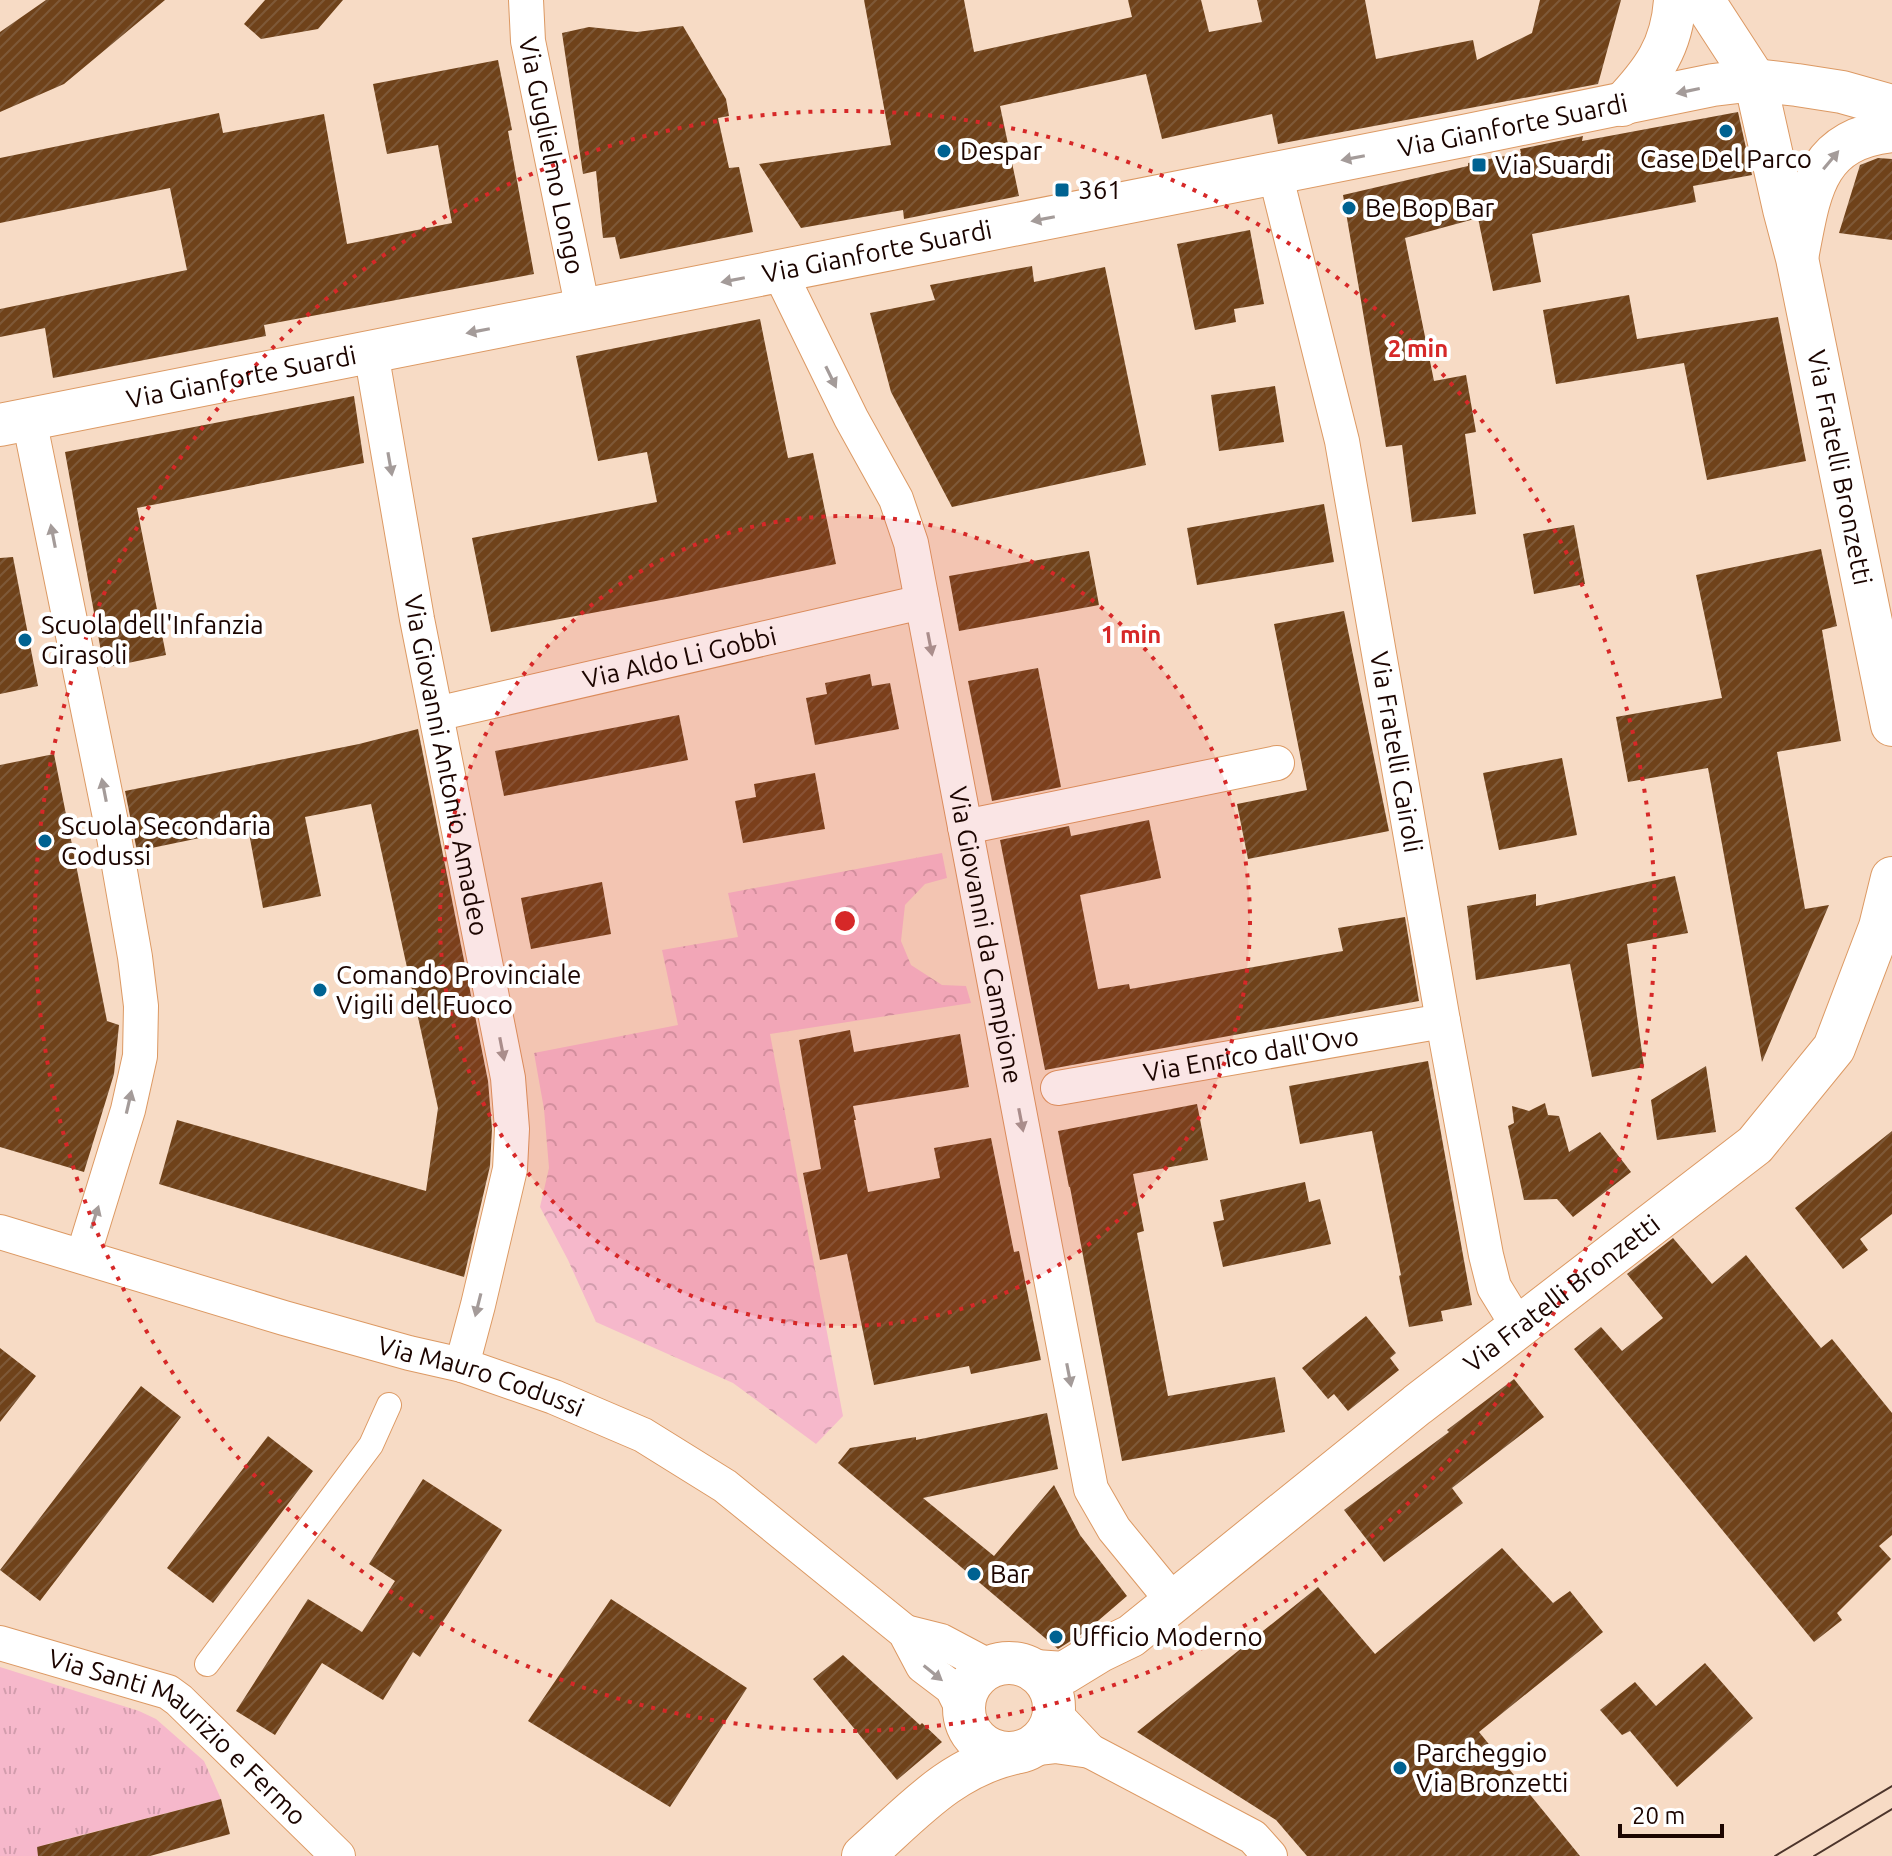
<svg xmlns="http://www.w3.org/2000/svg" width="1892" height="1856" font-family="Ubuntu,sans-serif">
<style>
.grass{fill:url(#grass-tufts)}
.park{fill:url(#park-crowns)}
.building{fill:url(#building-hatch)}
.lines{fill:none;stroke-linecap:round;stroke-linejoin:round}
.pedestrian-casing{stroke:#dc9963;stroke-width:26}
.minor-casing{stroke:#dc9963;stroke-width:36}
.tertiary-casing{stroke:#dc9963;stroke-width:44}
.pedestrian{stroke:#fff;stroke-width:24}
.minor{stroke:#fff;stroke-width:34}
.tertiary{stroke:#fff;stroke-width:42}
.tram{stroke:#4c342b;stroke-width:2}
.oneway{fill:#a49b99}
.ring{fill:none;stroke:#d62828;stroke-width:4;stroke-dasharray:4 8}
.poi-dot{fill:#006291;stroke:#fff;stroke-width:3}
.labels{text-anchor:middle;stroke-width:8;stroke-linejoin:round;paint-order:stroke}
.street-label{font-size:26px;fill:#1c0500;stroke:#fff}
.poi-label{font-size:26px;fill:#1c0500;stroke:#fff;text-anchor:start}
.centre{fill:#d62828;stroke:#fff;stroke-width:4}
.ring-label{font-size:24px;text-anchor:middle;font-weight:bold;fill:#d62828;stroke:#fff;stroke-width:8;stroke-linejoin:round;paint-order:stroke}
</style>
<defs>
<pattern id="grass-tufts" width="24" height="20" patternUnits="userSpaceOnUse" patternTransform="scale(2)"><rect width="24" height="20" fill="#f6b8cb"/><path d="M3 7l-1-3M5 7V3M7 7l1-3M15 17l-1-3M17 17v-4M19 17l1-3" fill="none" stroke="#d29dad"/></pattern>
<pattern id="park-crowns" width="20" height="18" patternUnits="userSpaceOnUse" patternTransform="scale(2)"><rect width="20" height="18" fill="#f6b8cb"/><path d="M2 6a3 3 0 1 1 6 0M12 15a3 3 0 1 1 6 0" fill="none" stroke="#d29dad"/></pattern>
<pattern id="building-hatch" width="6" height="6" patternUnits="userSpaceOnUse" patternTransform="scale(2)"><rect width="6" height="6" fill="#6f421a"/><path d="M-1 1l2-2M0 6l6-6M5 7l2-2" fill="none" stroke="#7e5938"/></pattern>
</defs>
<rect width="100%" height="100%" fill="#f7dbc5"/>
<path class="grass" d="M0 1667 139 1711 156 1719 204 1761 221 1799 47 1844 53 1856H0Z"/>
<path class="park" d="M942 853 947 878 925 884 905 905 901 941 911 965 942 985 966 986 971 1003 770 1034 843 1416 816 1444 733 1383 596 1322 568 1260 540 1207 549 1168 544 1109 534 1053 678 1025 662 950 738 937 728 893Z"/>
<path class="building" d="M46 0H165L64 84 0 112V32Z
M265 0H343L318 29 261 39 244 24Z
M864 0H964L974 52 1132 17 1128 0H1201L1209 32 1262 22 1257 0H1365L1376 59 1473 40 1477 60 1532 33 1540 0H1621L1598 84 1278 144 1272 114 1162 139 1146 74 1000 106 1019 196 904 219 903 210 801 228 759 164 891 145Z
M683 26 726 99 729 116 718 118 729 168 739 167 753 232 620 259 615 237 603 238 596 171 583 174 562 33 589 27 637 32Z
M498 60 512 130 508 131 534 274 264 325 266 336 53 378 45 328 0 337V309L187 270 170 188 0 223V158L219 113 223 133 324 114 347 244 452 223 438 145 387 154 373 84Z
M1738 112 1752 175 1693 186 1696 202 1532 234 1541 282 1493 291 1478 218 1405 238 1434 381 1466 375 1476 432 1465 434 1476 514 1412 522 1402 445 1386 447 1343 195 1468 166V163L1521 153 1520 149 1583 136 1582 141Z
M1878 158 1892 159V240L1839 233 1860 165Z
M1250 230 1264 304 1234 309 1236 322 1195 330 1177 244Z
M1032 266 1034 282 1105 267 1146 465 952 507 891 392 870 313 935 300 930 285Z
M1629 295 1637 339 1778 317 1806 461 1707 480 1684 363 1556 384 1543 310Z
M760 319 788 458 813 453 836 564 677 597 491 632 472 538 657 502 647 452 598 461 576 356Z
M1275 386 1284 442 1219 451 1211 395Z
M354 396 364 463 137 508 166 655 104 668 65 452Z
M1324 504 1334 562 1197 585 1187 528Z
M1574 525 1585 584 1534 594 1523 534Z
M1821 549 1837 626 1822 630 1841 741 1777 752 1805 909 1829 905 1762 1062 1708 768 1628 782 1616 717 1722 698 1696 575Z
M1089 551 1099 605 959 631 949 576Z
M13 557 38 686 0 694V558Z
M1344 611 1389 831 1248 859 1237 804 1307 790 1274 624Z
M1038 668 1061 787 992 801 968 681Z
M870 674 872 686 890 683 899 729 815 745 806 698 827 694 825 683Z
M679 715 688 760 504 796 495 751Z
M418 729 488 1081 492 1129 490 1166 464 1277 159 1184 177 1120 426 1191 438 1108 371 804 305 817 321 896 263 908 248 828 137 851 125 791 359 744Z
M54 754 107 1021 119 1025 114 1074 84 1172 0 1147V765Z
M1562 758 1577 835 1499 850 1483 773Z
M815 773 825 829 743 843 735 801 756 797 754 784Z
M1149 820 1161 878 1080 895 1098 989 1129 984 1130 989 1343 951 1338 928 1405 917 1419 1001 1045 1070 1000 840 1069 826 1071 836Z
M1675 876 1688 933 1627 944 1644 1067 1592 1077 1570 964 1476 980 1467 906 1536 894V906Z
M602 882 611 934 531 949 521 898Z
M850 1030 854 1052 960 1034 969 1087 853 1106 856 1120H854L868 1192 940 1178 934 1148 991 1138 1014 1252 1019 1251 1041 1360 971 1374 969 1366 874 1385 847 1254 820 1260 803 1173 821 1169 799 1040Z
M1428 1061 1472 1305 1441 1311 1443 1321 1409 1327 1399 1276 1401 1275 1372 1131 1300 1144 1289 1086Z
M1706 1066 1716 1132 1657 1140 1651 1100Z
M1545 1103 1548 1115 1559 1116 1569 1152 1600 1132 1631 1172 1573 1217 1557 1199 1524 1200 1508 1126 1514 1123 1512 1106 1529 1111Z
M1197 1104 1208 1160 1133 1174 1144 1231 1137 1233 1168 1396 1275 1377 1285 1432 1122 1461 1070 1187H1069L1058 1131Z
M1892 1131V1214L1860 1239 1868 1250 1843 1269 1795 1208Z
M1305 1182 1309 1202 1320 1199 1331 1244 1223 1267 1213 1222 1224 1220 1220 1200Z
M1673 1238 1712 1284 1746 1255 1821 1348 1832 1339 1892 1413V1535L1879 1546 1891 1559 1837 1613 1842 1620 1814 1642 1574 1349 1601 1327 1622 1351 1663 1318 1627 1274Z
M1366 1316 1396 1353 1390 1358 1399 1370 1348 1411 1334 1394 1328 1399 1302 1368Z
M0 1348 36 1376 0 1422Z
M1514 1379 1544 1417 1452 1488 1463 1503 1384 1562 1344 1510 1449 1432 1447 1430Z
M141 1386 181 1417 40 1601 0 1570Z
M1047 1413 1058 1469 923 1498 994 1556 1054 1485 1080 1535 1127 1596 1085 1632 1058 1649 838 1463 850 1448 916 1437V1440Z
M268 1436 313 1471 213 1603 167 1568Z
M423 1479 502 1530 420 1657 413 1652 383 1700 322 1663 275 1735 236 1711 308 1599 362 1632 395 1581 369 1564Z
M1502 1548 1553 1603 1570 1591 1603 1632 1479 1732 1580 1856H1307L1276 1820 1137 1732 1318 1587 1375 1654Z
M611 1599 747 1688 670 1807 528 1721Z
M843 1655 920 1725 922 1723 942 1742 897 1780 813 1679Z
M1705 1663 1753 1718 1677 1787 1630 1731 1622 1735 1600 1710 1635 1682 1656 1706Z
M221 1799 230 1834 150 1856H38L37 1847Z"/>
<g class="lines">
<g class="pedestrian-casing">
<path id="pedestrian" d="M207 1664 371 1445 389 1405"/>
</g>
<g class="minor-casing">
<g id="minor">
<path id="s1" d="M526 0 528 41 583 310"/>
<path id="s2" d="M1275 173 1342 441 1443 1021 1486 1255 1494 1287 1518 1326"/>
<path id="s3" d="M779 271 851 418 896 499 911 543 1091 1489 1114 1529 1173 1601"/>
<path id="s4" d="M371 352 417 619 508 1078 512 1129 510 1169 478 1305 462 1365"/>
<path d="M29 419 114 837 135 957 141 1006 140 1056 128 1110 83 1256"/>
<path id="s5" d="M436 714 922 602"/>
<path d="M965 827 1277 763"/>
<path id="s6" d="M1058 1088 1443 1021"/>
<path id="s7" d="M0 1232 284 1318 409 1353 462 1365 554 1397 643 1435 725 1486 905 1632 923 1666 952 1688 964 1712"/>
<path d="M905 1632 941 1641 990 1667"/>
<path id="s8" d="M0 1643 168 1692 179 1700 338 1856"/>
<path d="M1055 1714 1090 1751 1253 1837 1270 1856"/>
<path d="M1029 1749 1055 1746 1090 1751"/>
</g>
</g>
<g class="tertiary-casing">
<g id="tertiary">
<path id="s9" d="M1703 0 1755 80 1784 209 1797 258 1892 725"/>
<path d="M1622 105C1653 72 1672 47 1675 0"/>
<path d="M1798 253C1810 190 1816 139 1892 131"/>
<path id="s10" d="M0 425 1468 135 1713 85 1755 80 1797 85 1842 92 1892 106"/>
<circle cx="1009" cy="1708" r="45"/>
<path id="s11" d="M1035 1671 1064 1673 1100 1651 1131 1636 1417 1405 1755 1145 1834 1048 1880 927 1892 878"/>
<path d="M863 1856C911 1814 949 1768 1014 1753"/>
</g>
</g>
<use href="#pedestrian" class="pedestrian"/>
<use href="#minor" class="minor"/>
<use href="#tertiary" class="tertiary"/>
<path class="tram" d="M1775 1856 1892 1786
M1814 1856 1892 1809"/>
</g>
<defs><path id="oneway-solid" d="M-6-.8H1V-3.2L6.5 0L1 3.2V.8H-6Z" transform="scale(2)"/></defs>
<g class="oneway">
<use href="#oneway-solid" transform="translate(1688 91) rotate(168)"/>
<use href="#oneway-solid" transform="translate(1353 158) rotate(169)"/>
<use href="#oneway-solid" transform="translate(1831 160) rotate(-50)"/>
<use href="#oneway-solid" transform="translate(1043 219) rotate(169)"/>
<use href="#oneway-solid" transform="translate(733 280) rotate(169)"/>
<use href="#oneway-solid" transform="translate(478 331) rotate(169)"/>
<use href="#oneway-solid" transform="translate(831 377) rotate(64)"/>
<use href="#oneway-solid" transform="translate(390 464) rotate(80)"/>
<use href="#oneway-solid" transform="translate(53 536) rotate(-101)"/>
<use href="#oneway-solid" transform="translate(930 644) rotate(79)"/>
<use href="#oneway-solid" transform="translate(104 790) rotate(-101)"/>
<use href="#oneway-solid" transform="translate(502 1049) rotate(79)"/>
<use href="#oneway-solid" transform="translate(129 1102) rotate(-77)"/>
<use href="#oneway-solid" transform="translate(1021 1120) rotate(79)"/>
<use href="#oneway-solid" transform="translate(95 1217) rotate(-72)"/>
<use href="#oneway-solid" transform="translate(478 1305) rotate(104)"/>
<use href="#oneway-solid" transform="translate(1069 1375) rotate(79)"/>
<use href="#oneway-solid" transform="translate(933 1673) rotate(39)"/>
</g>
<circle cx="845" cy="921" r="405" fill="#d62828" fill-opacity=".12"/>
<g class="ring">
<circle cx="845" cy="921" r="405"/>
<circle cx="845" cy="921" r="810"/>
</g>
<g class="poi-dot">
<circle cx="1726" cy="131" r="8"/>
<circle cx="944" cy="151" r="8"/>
<rect x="1471" y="157" width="16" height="16" rx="4"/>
<rect x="1054" y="182" width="16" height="16" rx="4"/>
<circle cx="1349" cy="208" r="8"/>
<circle cx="25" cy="640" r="8"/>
<circle cx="45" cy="841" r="8"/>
<circle cx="320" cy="990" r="8"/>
<circle cx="974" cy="1574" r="8"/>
<circle cx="1056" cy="1637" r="8"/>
<circle cx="1400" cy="1768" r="8"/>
</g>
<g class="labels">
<g class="street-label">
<text dy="9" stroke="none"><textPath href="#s10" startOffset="1542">Via Gianforte Suardi</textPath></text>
<text dy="9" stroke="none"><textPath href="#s1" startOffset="158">Via Guglielmo Longo</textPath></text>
<text dy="9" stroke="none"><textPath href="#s10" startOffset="894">Via Gianforte Suardi</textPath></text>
<text dy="9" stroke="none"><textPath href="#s10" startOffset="246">Via Gianforte Suardi</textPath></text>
<text dy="9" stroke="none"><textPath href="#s9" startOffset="492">Via Fratelli Bronzetti</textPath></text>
<text dy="9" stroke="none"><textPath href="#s5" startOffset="250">Via Aldo Li Gobbi</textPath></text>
<text dy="9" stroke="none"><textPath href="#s2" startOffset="592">Via Fratelli Cairoli</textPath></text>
<text dy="9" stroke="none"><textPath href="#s4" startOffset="420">Via Giovanni Antonio Amadeo</textPath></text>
<text dy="9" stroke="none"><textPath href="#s3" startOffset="702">Via Giovanni da Campione</textPath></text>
<text dy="9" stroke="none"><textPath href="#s6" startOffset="196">Via Enrico dall'Ovo</textPath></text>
<text dy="9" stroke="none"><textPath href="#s11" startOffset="656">Via Fratelli Bronzetti</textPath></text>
<text dy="9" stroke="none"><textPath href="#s7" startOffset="502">Via Mauro Codussi</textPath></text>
<text dy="9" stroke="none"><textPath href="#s8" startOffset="206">Via Santi Maurizio e Fermo</textPath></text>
</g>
<g class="poi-label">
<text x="960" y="160">Despar</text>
<text x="1726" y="168" text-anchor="middle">Case Del Parco</text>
<text x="1495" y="174">Via Suardi</text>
<text x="1078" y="199">361</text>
<text x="1365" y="217">Be Bop Bar</text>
<text x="41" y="634">Scuola dell'Infanzia<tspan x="41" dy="30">Girasoli</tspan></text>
<text x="61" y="835">Scuola Secondaria<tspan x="61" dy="30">Codussi</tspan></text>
<text x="336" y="984">Comando Provinciale<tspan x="336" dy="30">Vigili del Fuoco</tspan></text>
<text x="990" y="1583">Bar</text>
<text x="1072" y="1646">Ufficio Moderno</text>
<text x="1416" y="1762">Parcheggio<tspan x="1416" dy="30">Via Bronzetti</tspan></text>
</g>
</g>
<circle cx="845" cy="921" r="12" class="centre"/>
<g class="ring-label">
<text x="1418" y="357">2 min</text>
<text x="1131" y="643">1 min</text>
</g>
<path d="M1620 1824v12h102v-12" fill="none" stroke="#1c0500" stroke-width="4"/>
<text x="1632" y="1824" font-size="24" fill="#1c0500" stroke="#ffffff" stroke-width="6" paint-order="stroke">20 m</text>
</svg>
